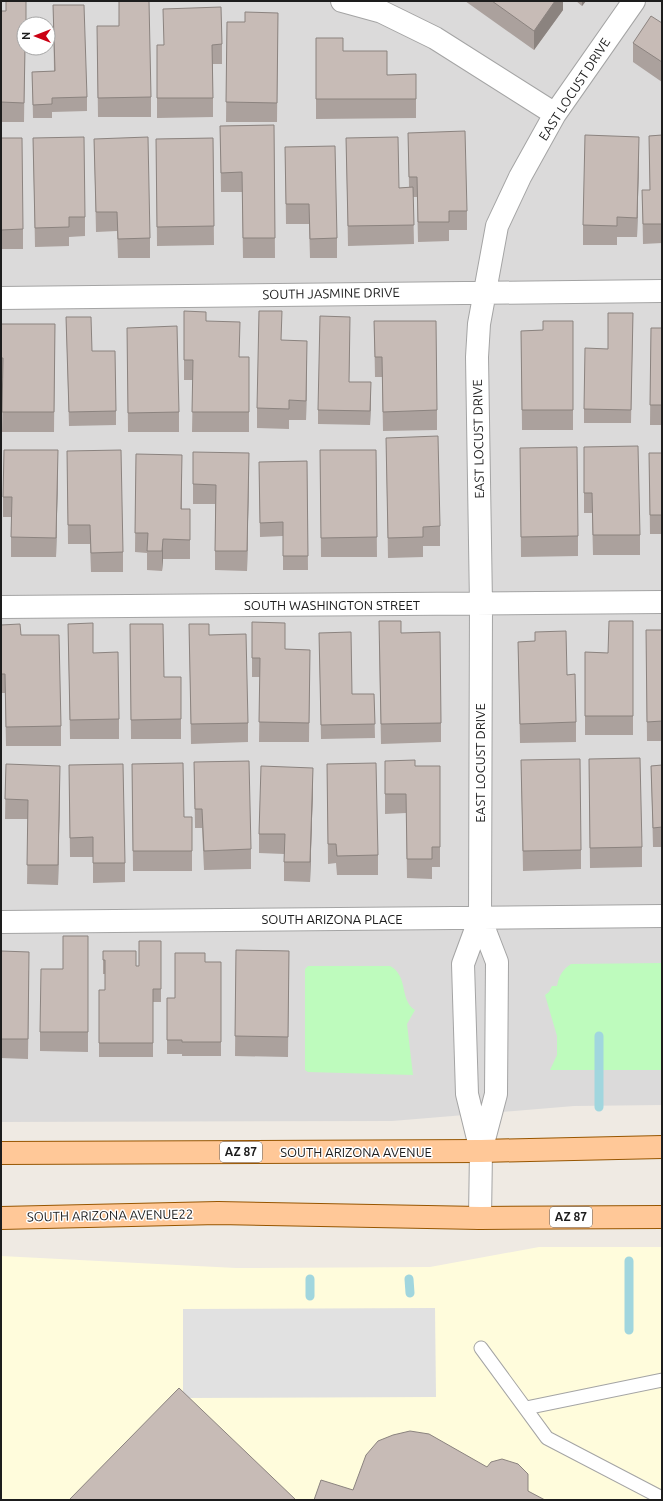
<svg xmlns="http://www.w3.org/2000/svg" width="663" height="1501" font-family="Ubuntu,sans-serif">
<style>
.residential{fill:#dbdada;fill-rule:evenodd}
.education{fill:#fffcdc}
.park{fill:#befbbd}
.parking{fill:#e1e1e1}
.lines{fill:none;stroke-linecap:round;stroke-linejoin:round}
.stream{stroke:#a1d6de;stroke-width:9}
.service-casing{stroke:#a4a4a4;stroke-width:15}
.minor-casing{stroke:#a4a4a4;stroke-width:24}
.primary-casing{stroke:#975600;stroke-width:24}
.service{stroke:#fff;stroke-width:13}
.minor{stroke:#fff;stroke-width:22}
.primary{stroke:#ffc898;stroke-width:22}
.wall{fill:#aba19d}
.shaded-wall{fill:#8b837f}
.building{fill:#c7bbb6;stroke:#8b837f}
.labels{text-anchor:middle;stroke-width:3;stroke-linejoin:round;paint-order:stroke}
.shield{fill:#fff;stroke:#616161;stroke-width:1}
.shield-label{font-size:12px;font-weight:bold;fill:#1d1d1d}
.street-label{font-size:13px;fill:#1d1d1d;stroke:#fff}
</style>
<rect width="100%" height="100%" fill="#efeae3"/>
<path class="residential" d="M1 1H662V1105L574 1106 392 1121 1 1122ZM24 24H48V48H24Z"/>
<path class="education" d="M539 1247H662V1500H1V1256L236 1268 430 1267Z"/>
<path class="park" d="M662 963V1070H550L557 1055V1036L545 995 549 992 552 986H557C559 976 562 970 571 964Z
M308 966H390C409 976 399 1000 415 1010L407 1024 413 1075 308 1072 305 1070V969Z"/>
<path class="parking" d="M435 1308 436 1397 183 1398V1309Z"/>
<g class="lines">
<path class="stream" d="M599 1107V1036
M629 1261V1330
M310 1279V1296
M409 1279 410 1293"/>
<g class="service-casing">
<path id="service" d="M481 1348 547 1438 662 1498
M526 1408 662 1380"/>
</g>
<g class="minor-casing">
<path id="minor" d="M342 1 382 12 435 38 555 114
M1 298 662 291
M1 607 662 602
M480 918 497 962 496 1094 481 1151 480 1218
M1 922 662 916
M481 1151 467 1094 463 964 480 918 481 604 477 357 479 324 497 226 520 177 555 114 634 1"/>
</g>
<g class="primary-casing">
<path id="primary" d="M1 1153 481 1151 662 1147
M1 1218 218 1213 480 1218 662 1217"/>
</g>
<use href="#service" class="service"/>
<use href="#minor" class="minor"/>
<use href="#primary" class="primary"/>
</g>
<path class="wall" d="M119 1 151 97V117H98L97 46 119 26Z
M465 1H563V10L534 50Z
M576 1H586L582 6Z
M53 5 87 97V111L52 112V118H33L32 72 54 71Z
M1 11 25 48 24 122H1Z
M278 13 277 122H226L227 22H245Z
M662 23V82L633 62V43Z
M316 38 343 51 387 75 416 99V118L316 119Z
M222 44V64H213V117L157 118V45Z
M274 125 275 258H243L242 192H221L220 126Z
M408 133 467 211V230H449V241L418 242 417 197H413L414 244 348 246 346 138 399 188 409 187Z
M662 135V243L643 244 642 190H650L649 136Z
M1 138 23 229V249H1Z
M33 138 85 217V236L69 237V246L35 247Z
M213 138 214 245 157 246 156 139Z
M94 139 150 238V258H118L117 231 96 232Z
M285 147 337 238V258H310L309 224H286Z
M639 156 637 237H617V245H583V225Z
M184 311 206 321 239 357H249V432H192L193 380H184Z
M633 313 631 423H584V409Z
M66 317 92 351 116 411V425L69 426Z
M374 321 437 410V430L383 431 382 377H375Z
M573 321V430H522L521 331 543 330Z
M1 324H55L54 432H2L3 378H1Z
M127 328 179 412V432H128Z
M651 328H662V425H650Z
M350 330 349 382 371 396 370 425 318 424V410Z
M281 340 307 361 306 420H289V429L257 428V408Z
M386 438 440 526V546H423V557L388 558Z
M584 447 640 535V555H593L592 513H584Z
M520 448 578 536V556L521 557Z
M320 450H376L377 557H321Z
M67 451 123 552V572H91L90 544H68Z
M193 452 249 472 247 571 215 570V504H193Z
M649 453H662V534H650Z
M136 454 182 474V509H190V559H163L162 571 147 570V553L135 552Z
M307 461 308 570H283V536L260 537 259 462Z
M58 470 56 557H11V517H3V497Z
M633 621V735H585V652L608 653Z
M252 622 285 649 310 650 309 742H259L260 677H252Z
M68 624 93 653 119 719V739H70Z
M130 624 164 677H181V739H131Z
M189 624 209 635 248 723V742L191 744Z
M1 625 21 635 61 726V746H6L5 693H1Z
M646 630H662V741H647Z
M535 632 567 675 576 722V742L520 743 518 642 535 641Z
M319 633 352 694H374L375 738 321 739Z
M401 633 441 723V742L381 744 379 641Z
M589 759 642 847V867L590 868Z
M521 760 581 850V869L523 871Z
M385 761 415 766H440V867H432V879L407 878 406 813 385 814Z
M194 762 251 849V869L204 870 202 828H195Z
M6 764 60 785 58 885 27 884 28 819H5Z
M132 764 184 817H192V871H133Z
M327 764 378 855V875H337L336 863 328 864Z
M69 765 125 863V882L93 883V857H70Z
M662 765V847H653L651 766Z
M313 787 310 882 284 881V854L259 853V834Z
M88 936V1052L40 1051V1032L63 969Z
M161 941V1002H153V1057H99V990H105V974H103V951L136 966H139Z
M236 950 289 951 288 1057 235 1056Z
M1 951 29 971 28 1059 1 1058Z
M205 962H221V1056H182V1054H167V998H175Z"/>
<path class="shaded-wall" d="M555 1H563V10L534 50V31Z
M582 1H586L582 6Z
M639 137V156L637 237V218Z
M307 341V361L306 420V401Z
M371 382V396L370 425V411Z
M58 450V470L56 557V538Z
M249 453V472L247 571V551Z
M163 539V559L162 571V551Z
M60 766V785L58 885V865Z
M313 768V787L310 882V862Z"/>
<path class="building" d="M6 1H26V24H24V48H25L24 103 1 102V11H6Z
M119 1H149L151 97 98 98 97 26H119Z
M492 1H555L534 31Z
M53 5H84L87 97 52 98V104L33 105 32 72 55 71Z
M221 7 222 44 212 45 213 98H157V45H164L163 9Z
M245 12 278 13 277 103 226 102 227 22H245Z
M651 16 662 23V62L633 43Z
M316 38H343V51H387V75L416 74V99H316Z
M274 125 275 238H243L242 172 221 173 220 126Z
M465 131 467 211H449V222H418L417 177H409L408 133Z
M585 135 639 137 637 218 617 217V226L583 225Z
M662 135V224H643L642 190H650L649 136Z
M84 137 85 217H69V227L35 228 33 138Z
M148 137 150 238 118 239 117 212H96L94 139Z
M398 137 399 188 413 187 414 225 348 226 346 138Z
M1 138H22L23 229 1 230Z
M213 138 214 226 157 227 156 139Z
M335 146 337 238 310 239 309 204H286L285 147Z
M184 311 206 312V321L240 322 239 357H249V412H192L193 360H184Z
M259 311H282L281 340 307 341 306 401 289 400V409L257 408Z
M608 313H633L631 410 584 409 585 348 608 349Z
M320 316 350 317 349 382H371L370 411 318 410Z
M66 317H91L92 351H115L116 411 69 412Z
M374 321H436L437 410 383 412 382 357H375Z
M543 321H573V410H522L521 331 543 330Z
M1 324H55L54 412H2L3 358H1Z
M177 326 179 412 128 413 127 328Z
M651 328H662V405H650Z
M438 436 440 526 423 527V537L388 538 386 438Z
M638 446 640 535H593L592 493H584V447Z
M577 447 578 536 521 537 520 448Z
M4 450H58L56 538 11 537 12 497H3Z
M121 450 123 552 91 553 90 525H68L67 451Z
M320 450H376L377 537 321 538Z
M193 452 249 453 247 551H215L216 485 193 484Z
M649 453H662V515H650Z
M136 454 182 455 181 509H190V540L163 539 162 551H147L148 533H135Z
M307 461 308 556H283V522L260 523 259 462Z
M379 621H401V633L440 632 441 723 381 724Z
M609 621H633V716H585V652L608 653Z
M252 622 285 623V649L310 650 309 723 259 722 260 658H252Z
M93 623V653L118 652 119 719 70 720 68 624Z
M20 624 21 635H59L61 726 6 727 5 674H1V625Z
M130 624H163L164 677H181V719L131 720Z
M189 624H209V635L246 634 248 723 191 724Z
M646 630H662V721L647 722Z
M566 631 567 675 575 674 576 722 520 724 518 642 535 641V632Z
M351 632 352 694H374L375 724 321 725 319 633Z
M640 758 642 847 590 848 589 759Z
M580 759 581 850 523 851 521 760Z
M415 760V766H440V847H432V859H407L406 794H385V761Z
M249 761 251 849 204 851 202 809H195L194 762Z
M183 763 184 817H192V851H133L132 764Z
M376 763 378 855 337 856 336 844H328L327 764Z
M6 764 60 766 58 865H27L28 800 5 799Z
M123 764 125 863H93V837L70 838 69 765Z
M662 765V827L653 828 651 766Z
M261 766 313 768 310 862H284L285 834H259Z
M63 936H88V1032H40L41 969H63Z
M139 941H161V989H153V1043H99V990H105V960H103V951H136V966H139Z
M236 950 289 951 288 1037 235 1036Z
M1 951 29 952 28 1039H1Z
M175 953H205V962H221V1042H182V1040H167V998H175Z
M179 1388 296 1500H69Z
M410 1431 429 1434 487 1467 491 1462 502 1459 518 1464 528 1474V1491L545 1500H314L321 1480 353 1490 366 1455 378 1441 393 1435Z"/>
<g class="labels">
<g class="shield">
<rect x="220" y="1142" width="42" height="20" rx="3"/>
<rect x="550" y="1207" width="42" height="20" rx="3"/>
</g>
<g class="shield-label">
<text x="241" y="1156">AZ 87</text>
<text x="571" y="1221">AZ 87</text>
</g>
<g class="street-label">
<text transform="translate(574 89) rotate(-57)" y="5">EAST LOCUST DRIVE</text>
<text transform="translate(331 293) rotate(-1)" y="5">SOUTH JASMINE DRIVE</text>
<text transform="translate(478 439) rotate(-91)" y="5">EAST LOCUST DRIVE</text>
<text x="332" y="610">SOUTH WASHINGTON STREET</text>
<text transform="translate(480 763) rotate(-90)" y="5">EAST LOCUST DRIVE</text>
<text x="332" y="924">SOUTH ARIZONA PLACE</text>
<text x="356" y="1157">SOUTH ARIZONA AVENUE</text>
<text transform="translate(110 1215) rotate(-1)" y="5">SOUTH ARIZONA AVENUE22</text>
</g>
</g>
<rect width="663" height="1501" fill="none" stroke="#1d1d1d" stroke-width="4"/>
<g transform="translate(36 36) rotate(270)"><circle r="19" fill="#ffffff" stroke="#a5a5a5"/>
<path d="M0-3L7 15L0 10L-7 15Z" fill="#cb0013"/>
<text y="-6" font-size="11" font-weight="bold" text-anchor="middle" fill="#1d1d1d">N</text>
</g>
</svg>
